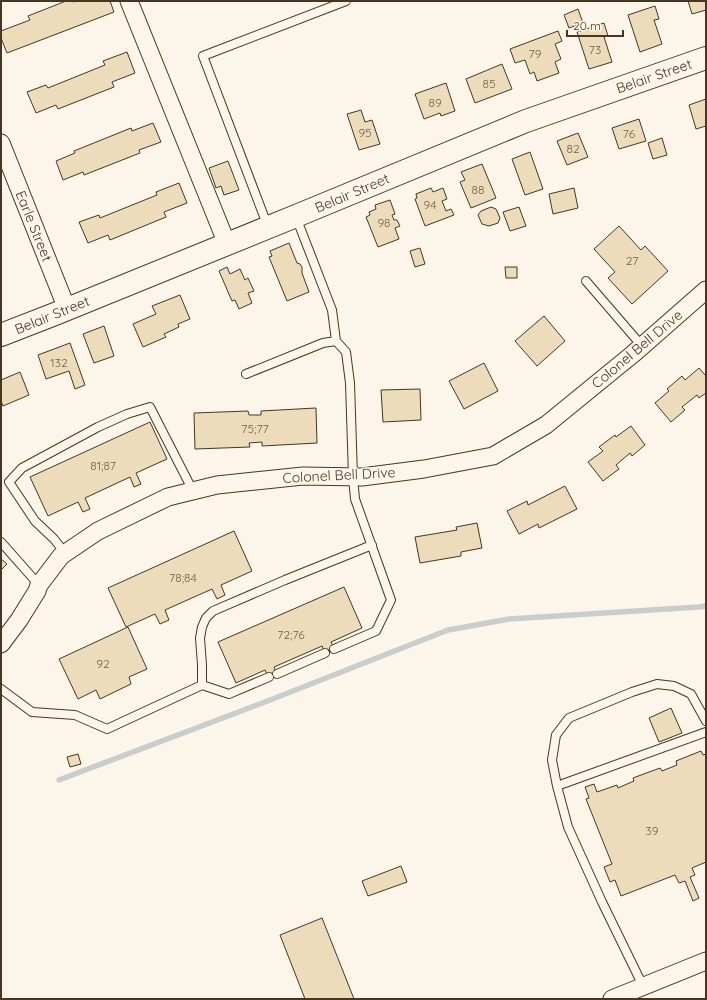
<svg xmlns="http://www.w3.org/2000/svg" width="707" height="1000" font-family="Quicksand,sans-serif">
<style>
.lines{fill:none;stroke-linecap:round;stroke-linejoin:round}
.stream{stroke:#c9cecd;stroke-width:5.5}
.building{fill:#ecdcbc;stroke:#4a3520}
.service-casing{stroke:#4a3520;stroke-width:10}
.minor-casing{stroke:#4a3520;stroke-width:19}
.secondary-casing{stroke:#4a3520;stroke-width:24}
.service{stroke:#fbf6e9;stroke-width:8}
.minor{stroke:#fbf6e9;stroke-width:17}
.secondary{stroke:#fbf6e9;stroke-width:22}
.labels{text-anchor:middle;stroke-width:3;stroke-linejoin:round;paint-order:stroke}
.number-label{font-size:12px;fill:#725f47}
.street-label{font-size:14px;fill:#4a3520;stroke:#fbf6e9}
</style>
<rect width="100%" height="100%" fill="#fbf6e9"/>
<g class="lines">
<path class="stream" d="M59 780 265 702 448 630 509 619 699 607 706 606"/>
</g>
<path class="building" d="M66 1H73V2L77 1H110L114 12 7 53 1 38V31L30 20 28 16Z
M688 1H706V10L692 14Z
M655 6 659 19 654 20 662 44 640 52 628 15Z
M578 9 583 23 569 28 564 15Z
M604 23 608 36 604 37 612 62 589 69 577 32Z
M558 31 562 41 555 44 561 59 555 62 559 73 537 81 534 72 530 74 525 60 515 63 510 49Z
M127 52 135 73 112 82 114 87 58 109 56 105 36 113 27 92 46 85 48 88 105 65 103 61Z
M502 64 512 89 475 103 466 79Z
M446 83 455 111 441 116 440 113 424 119 415 94Z
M706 99V126L696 129 689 105Z
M361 110 365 122 372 120 380 144 359 150 347 114Z
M639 119 646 141 619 149 612 128Z
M153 123 161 142 139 150 140 153 84 175 83 172 63 180 56 161 75 153 74 151 131 128 132 131Z
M578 133 588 157 567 165 557 141Z
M662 138 667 155 653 159 648 143Z
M530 152 543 189 525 195 512 159Z
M228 161 239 190 224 195 221 186 216 188 209 168Z
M482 164 496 198 471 208 460 182 465 180 461 172Z
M179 183 187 203 164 212 166 217 110 240 108 235 88 243 79 222 99 215 100 218 157 195 156 192Z
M431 188 433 192 443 188 447 199 442 201 446 211 451 209 454 215 425 226 415 199 417 198 416 194Z
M574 188 578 208 553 214 549 194Z
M390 200 395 214 392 215 394 220H397L400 226 395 228 399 239 378 247 366 217 370 215 369 212 376 209 375 205Z
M491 207 496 209 500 218 498 223 489 226 482 224 478 215 481 211Z
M519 207 526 226 510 231 503 212Z
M619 226 641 250 645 246 668 271 632 304 608 278 615 272 594 249Z
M289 243 297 263 300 264 302 267V273L309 292 287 301 269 257 272 256 270 251Z
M420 248 425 264 415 267 410 251Z
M227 267 230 274 240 269 245 280 248 278 254 291 248 293 252 303 239 309 235 300 232 301 219 271Z
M505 267H517V278H506Z
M180 295 190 319 178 324 179 327 164 334 166 337 143 347 133 324 156 314 152 306Z
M544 316 565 341 537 366 515 341Z
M104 326 114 356 94 363 83 334Z
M70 343 85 385 75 389 69 371 46 379 38 355Z
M484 363 498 391 464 409 449 381Z
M699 368 706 376V393L699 398 697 395 682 407 685 410 671 422 655 403 669 391 667 389 682 376 685 380Z
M20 372 29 395 3 406 1 401V380Z
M420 389 421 420 383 422 381 390Z
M316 408 317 443 262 446V442L249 443 250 447 195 449 194 413 248 411 249 415H261V411Z
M150 422 167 459 136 473 141 484 134 487 130 477 85 498 90 509 83 512 78 502 48 516 30 477Z
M631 426 645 445 632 456 630 453 616 465 619 469 603 481 588 462 603 451 599 447 615 435 616 437Z
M565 486 577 509 539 528 538 524 519 534 507 511 527 501 528 505Z
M477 523 482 548 461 552V556L420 563 415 537 457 530 456 527Z
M234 531 252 571 221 585 225 595 217 599 212 589 165 610 169 620 160 624 155 614 126 627 108 588Z
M1 559 7 564 1 570Z
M344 587 362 628 331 642 335 650 325 654 322 646 274 667 277 675 269 679 265 670 236 683 218 642Z
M128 627 147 669 129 677 131 684 100 699 96 690 78 699 59 659Z
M671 708 682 733 659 742 649 718Z
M701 751 703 755 706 754V862L692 868 695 875 690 877 699 898 693 901 685 881 679 883 675 875 621 896 615 880 610 882 604 867 612 864 586 799 589 798 585 787 594 784 597 792 617 785 618 788 634 781 633 778 660 768 662 771 677 765 676 761Z
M78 754 81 764 70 767 67 757Z
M401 866 407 882 368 896 362 881Z
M322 918 354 999H305L280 935Z"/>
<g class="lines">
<g class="service-casing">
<path id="service" d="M296 217 332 310 336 341
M268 227 203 56 346 1
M586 281 642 346
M246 374 323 343 336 341 346 352 350 383 353 477 355 499 391 600 376 631 334 649
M1 542 39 585
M65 553 54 539 35 521 9 482 22 468 98 427 127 414 150 407 193 491
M277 674 325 653
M202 685V665L200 638 202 627 206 618 213 611 285 580 372 545
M1 689 32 712 75 715 107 729 202 685 229 694 269 677
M557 786 706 732
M643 986 602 902 568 827 557 786 552 760 556 735 569 718 632 692 657 684 674 686 691 694 706 721"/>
</g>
<g class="minor-casing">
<path id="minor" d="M129 1 227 244
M1 143 67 309
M1 644 19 620 37 591 39 585 61 556 98 531 168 497 217 485 303 476 362 477 424 469 493 456 546 425 633 354 706 290
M612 999 706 961"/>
</g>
<g class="secondary-casing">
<path id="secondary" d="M1 335 55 314 296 216 526 121 706 58"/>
</g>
<use href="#service" class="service"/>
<use href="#minor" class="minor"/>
<use href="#secondary" class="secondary"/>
</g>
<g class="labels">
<g class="number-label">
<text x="595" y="54">73</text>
<text x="535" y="58">79</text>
<text x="489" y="88">85</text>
<text x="435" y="107">89</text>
<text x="365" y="137">95</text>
<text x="629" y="138">76</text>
<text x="573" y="153">82</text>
<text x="478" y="194">88</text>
<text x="430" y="209">94</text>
<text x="384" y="227">98</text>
<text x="632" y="265">27</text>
<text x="59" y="367">132</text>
<text x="255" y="433">75;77</text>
<text x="103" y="470">81;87</text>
<text x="183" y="582">78;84</text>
<text x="291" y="639">72;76</text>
<text x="103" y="668">92</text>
<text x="652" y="835">39</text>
</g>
<g class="street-label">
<text transform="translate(654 76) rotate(-19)" y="5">Belair Street</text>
<text transform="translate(352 193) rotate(-23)" y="5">Belair Street</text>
<text transform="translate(34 226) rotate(68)" y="5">Earle Street</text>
<text transform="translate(52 315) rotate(-22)" y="5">Belair Street</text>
<text transform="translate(637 349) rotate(-40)" y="5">Colonel Bell Drive</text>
<text transform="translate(339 475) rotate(-3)" y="5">Colonel Bell Drive</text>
</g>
</g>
<rect width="707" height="1000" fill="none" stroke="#4a3520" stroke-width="4"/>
<path d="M567 30v6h56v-6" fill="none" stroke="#4a3520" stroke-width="2"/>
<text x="573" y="30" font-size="12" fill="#4a3520" stroke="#fbf6e9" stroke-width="3" paint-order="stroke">20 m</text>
</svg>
